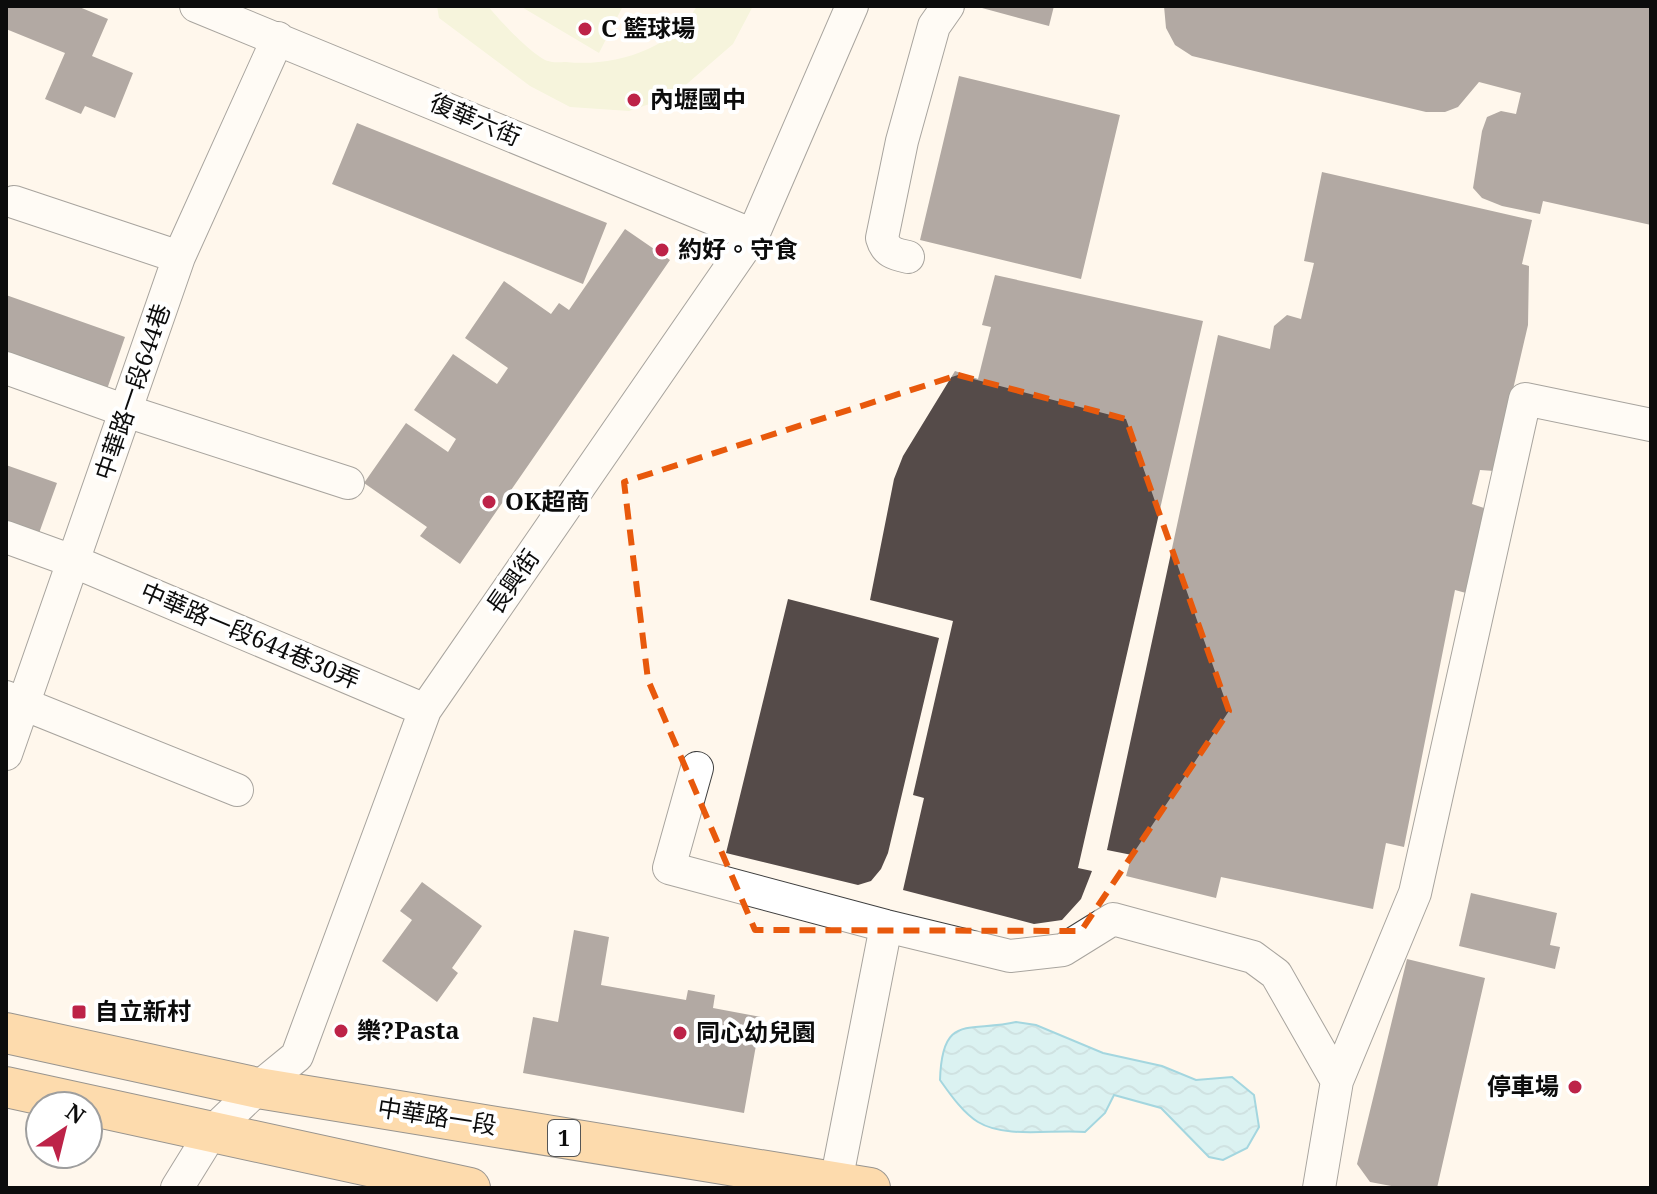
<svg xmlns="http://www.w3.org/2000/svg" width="1657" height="1194" font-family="'Noto Serif','Noto Sans TC',serif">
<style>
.pitch{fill:#eaf0c7}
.water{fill:url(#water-waves);stroke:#36aece;stroke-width:2}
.building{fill:#554b49}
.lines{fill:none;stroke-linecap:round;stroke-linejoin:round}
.minor-casing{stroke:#3f3f3f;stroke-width:34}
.major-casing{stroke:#1d1d1d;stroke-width:42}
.minor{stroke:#fff;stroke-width:32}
.major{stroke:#fab861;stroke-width:40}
.marked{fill:none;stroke:#e8590c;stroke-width:6;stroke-dasharray:16 10;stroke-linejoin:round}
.poi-dot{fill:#bd2348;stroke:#fff;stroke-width:3}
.labels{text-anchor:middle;stroke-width:8;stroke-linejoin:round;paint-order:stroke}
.shield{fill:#fff;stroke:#555;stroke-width:2}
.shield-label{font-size:22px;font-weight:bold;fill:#0c0c0c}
.poi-label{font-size:24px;font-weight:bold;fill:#0c0c0c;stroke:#fff;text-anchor:start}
.street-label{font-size:24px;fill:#0c0c0c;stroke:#fff}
</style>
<defs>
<pattern id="water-waves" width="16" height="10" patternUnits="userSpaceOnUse" patternTransform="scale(2)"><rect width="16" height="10" fill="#b0eaf7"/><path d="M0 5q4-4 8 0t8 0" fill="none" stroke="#96c8d3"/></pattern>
</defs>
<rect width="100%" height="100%" fill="#fff7ec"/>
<path class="pitch" d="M437 6H488C498 19 533 56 548 61 553 63 561 62 566 62 613 67 673 50 697 6H753L733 44 673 96 629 111 570 107 530 86 439 18Z
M520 6H623L599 53Z"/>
<path class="water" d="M1016 1022 1036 1025 1103 1053 1162 1066 1196 1080 1232 1077 1254 1095 1259 1127 1247 1148 1223 1160 1209 1157 1161 1108 1114 1095 1105 1113 1085 1132C1053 1129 1006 1139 978 1122 963 1113 950 1094 940 1080 942 1012 969 1033 1016 1022Z"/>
<path class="building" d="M6 6H77L108 19 92 56 133 73 115 118 85 106 81 114 45 99 65 53 6 29Z
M983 6H1054L1049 26 982 8Z
M1164 6H1651V225L1543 201 1540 214 1502 206 1482 198 1473 188 1482 131 1487 117 1501 111 1516 114 1521 93 1479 82 1458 107 1445 112H1426L1192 56 1175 45 1166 28Z
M959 76 1120 115 1081 279 920 240Z
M357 123 607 223 583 284 332 184Z
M1322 172 1532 220 1522 264 1529 266 1528 325 1494 471 1480 470 1472 504 1487 509 1466 593 1455 590 1404 847 1386 843 1373 909 1221 877 1216 898 1126 876 1132 855 1107 850 1218 335 1270 349 1274 326 1287 315 1301 319 1314 263 1304 261Z
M625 229 670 260 460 564 420 536 427 527 364 483 406 423 448 452 456 439 414 410 453 354 497 384 508 368 465 338 504 281 551 314 559 303 569 310Z
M995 275 1203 321 1078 868 1092 871 1081 899 1062 920 1034 924 903 890 924 798 913 795 953 621 870 600 894 479 903 456 955 371 978 379 991 327 982 325Z
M6 295 125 337 104 398 6 364Z
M6 465 57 483 38 536 6 524Z
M788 599 939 638 888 853 881 869 871 881 858 885 726 853Z
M422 882 482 926 452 968 458 973 437 1002 382 961 412 920 400 911Z
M1471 893 1557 913 1550 945 1560 947 1555 969 1459 946Z
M574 930 609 937 601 985 686 1000 688 990 715 995 713 1008 761 1017 744 1113 523 1073 533 1017 558 1022Z
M1407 959 1485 978 1437 1188H1402L1370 1182 1357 1164Z"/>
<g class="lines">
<g class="minor-casing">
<path id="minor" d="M196 6 753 235
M14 202 179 257
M908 257C894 254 886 252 882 238L902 141 934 26 948 6
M6 368 126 411 348 483
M6 537 75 562 425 710
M6 697 237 790
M6 754 179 257 278 38
M697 768 669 868 886 926 1010 956 1063 950 1113 919 1253 957 1276 974 1337 1081
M836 1182 886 926
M177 1188 211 1133 258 1088 297 1056 425 710 753 235 852 6
M1319 1188 1337 1081 1415 893 1525 399 1651 425"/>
</g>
<g class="major-casing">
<path id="major" d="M6 1033 258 1088 870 1188
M6 1087 470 1188"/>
</g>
<use href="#minor" class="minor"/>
<use href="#major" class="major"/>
</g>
<path d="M0 0H1657V1194H0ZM958 375 1126 419 1229 711 1081 931 755 930 648 680 624 482Z" fill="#fff7ec" fill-opacity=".55" fill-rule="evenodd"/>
<path class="marked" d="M958 375 1126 419 1229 711 1081 931 755 930 648 680 624 482Z"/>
<g class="poi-dot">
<circle cx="585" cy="29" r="8"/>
<circle cx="634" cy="100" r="8"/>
<circle cx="662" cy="250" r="8"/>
<circle cx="489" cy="502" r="8"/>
<rect x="71" y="1004" width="16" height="16" rx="4"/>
<circle cx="341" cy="1031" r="8"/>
<circle cx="680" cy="1033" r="8"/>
<circle cx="1575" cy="1087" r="8"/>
</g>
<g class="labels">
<rect class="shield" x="548" y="1120" width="32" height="36" rx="6"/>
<g class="shield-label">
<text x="564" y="1146">1</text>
</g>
<g class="poi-label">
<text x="601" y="37">C 籃球場</text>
<text x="650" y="108">內壢國中</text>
<text x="678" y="258">約好。守食</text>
<text x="505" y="510">OK超商</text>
<text x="95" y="1020">自立新村</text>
<text x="357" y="1039">樂?Pasta</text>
<text x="696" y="1041">同心幼兒園</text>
<text x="1559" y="1095" text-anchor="end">停車場</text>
</g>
<g class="street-label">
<text transform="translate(475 120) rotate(23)" y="8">復華六街</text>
<text transform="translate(133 392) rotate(-71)" y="8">中華路一段644巷</text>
<text transform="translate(513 582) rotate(-55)" y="8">長興街</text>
<text transform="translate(250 636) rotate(23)" y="8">中華路一段644巷30弄</text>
<text transform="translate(437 1117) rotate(9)" y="8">中華路一段</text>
</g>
</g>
<rect width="1657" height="1194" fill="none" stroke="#0c0c0c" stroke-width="16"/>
<g transform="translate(64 1130) rotate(35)"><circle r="38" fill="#ffffff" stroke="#9e9e9e" stroke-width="2"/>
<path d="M0-6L14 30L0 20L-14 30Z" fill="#bd2348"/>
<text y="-12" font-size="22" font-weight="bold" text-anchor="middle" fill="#0c0c0c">N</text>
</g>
</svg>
